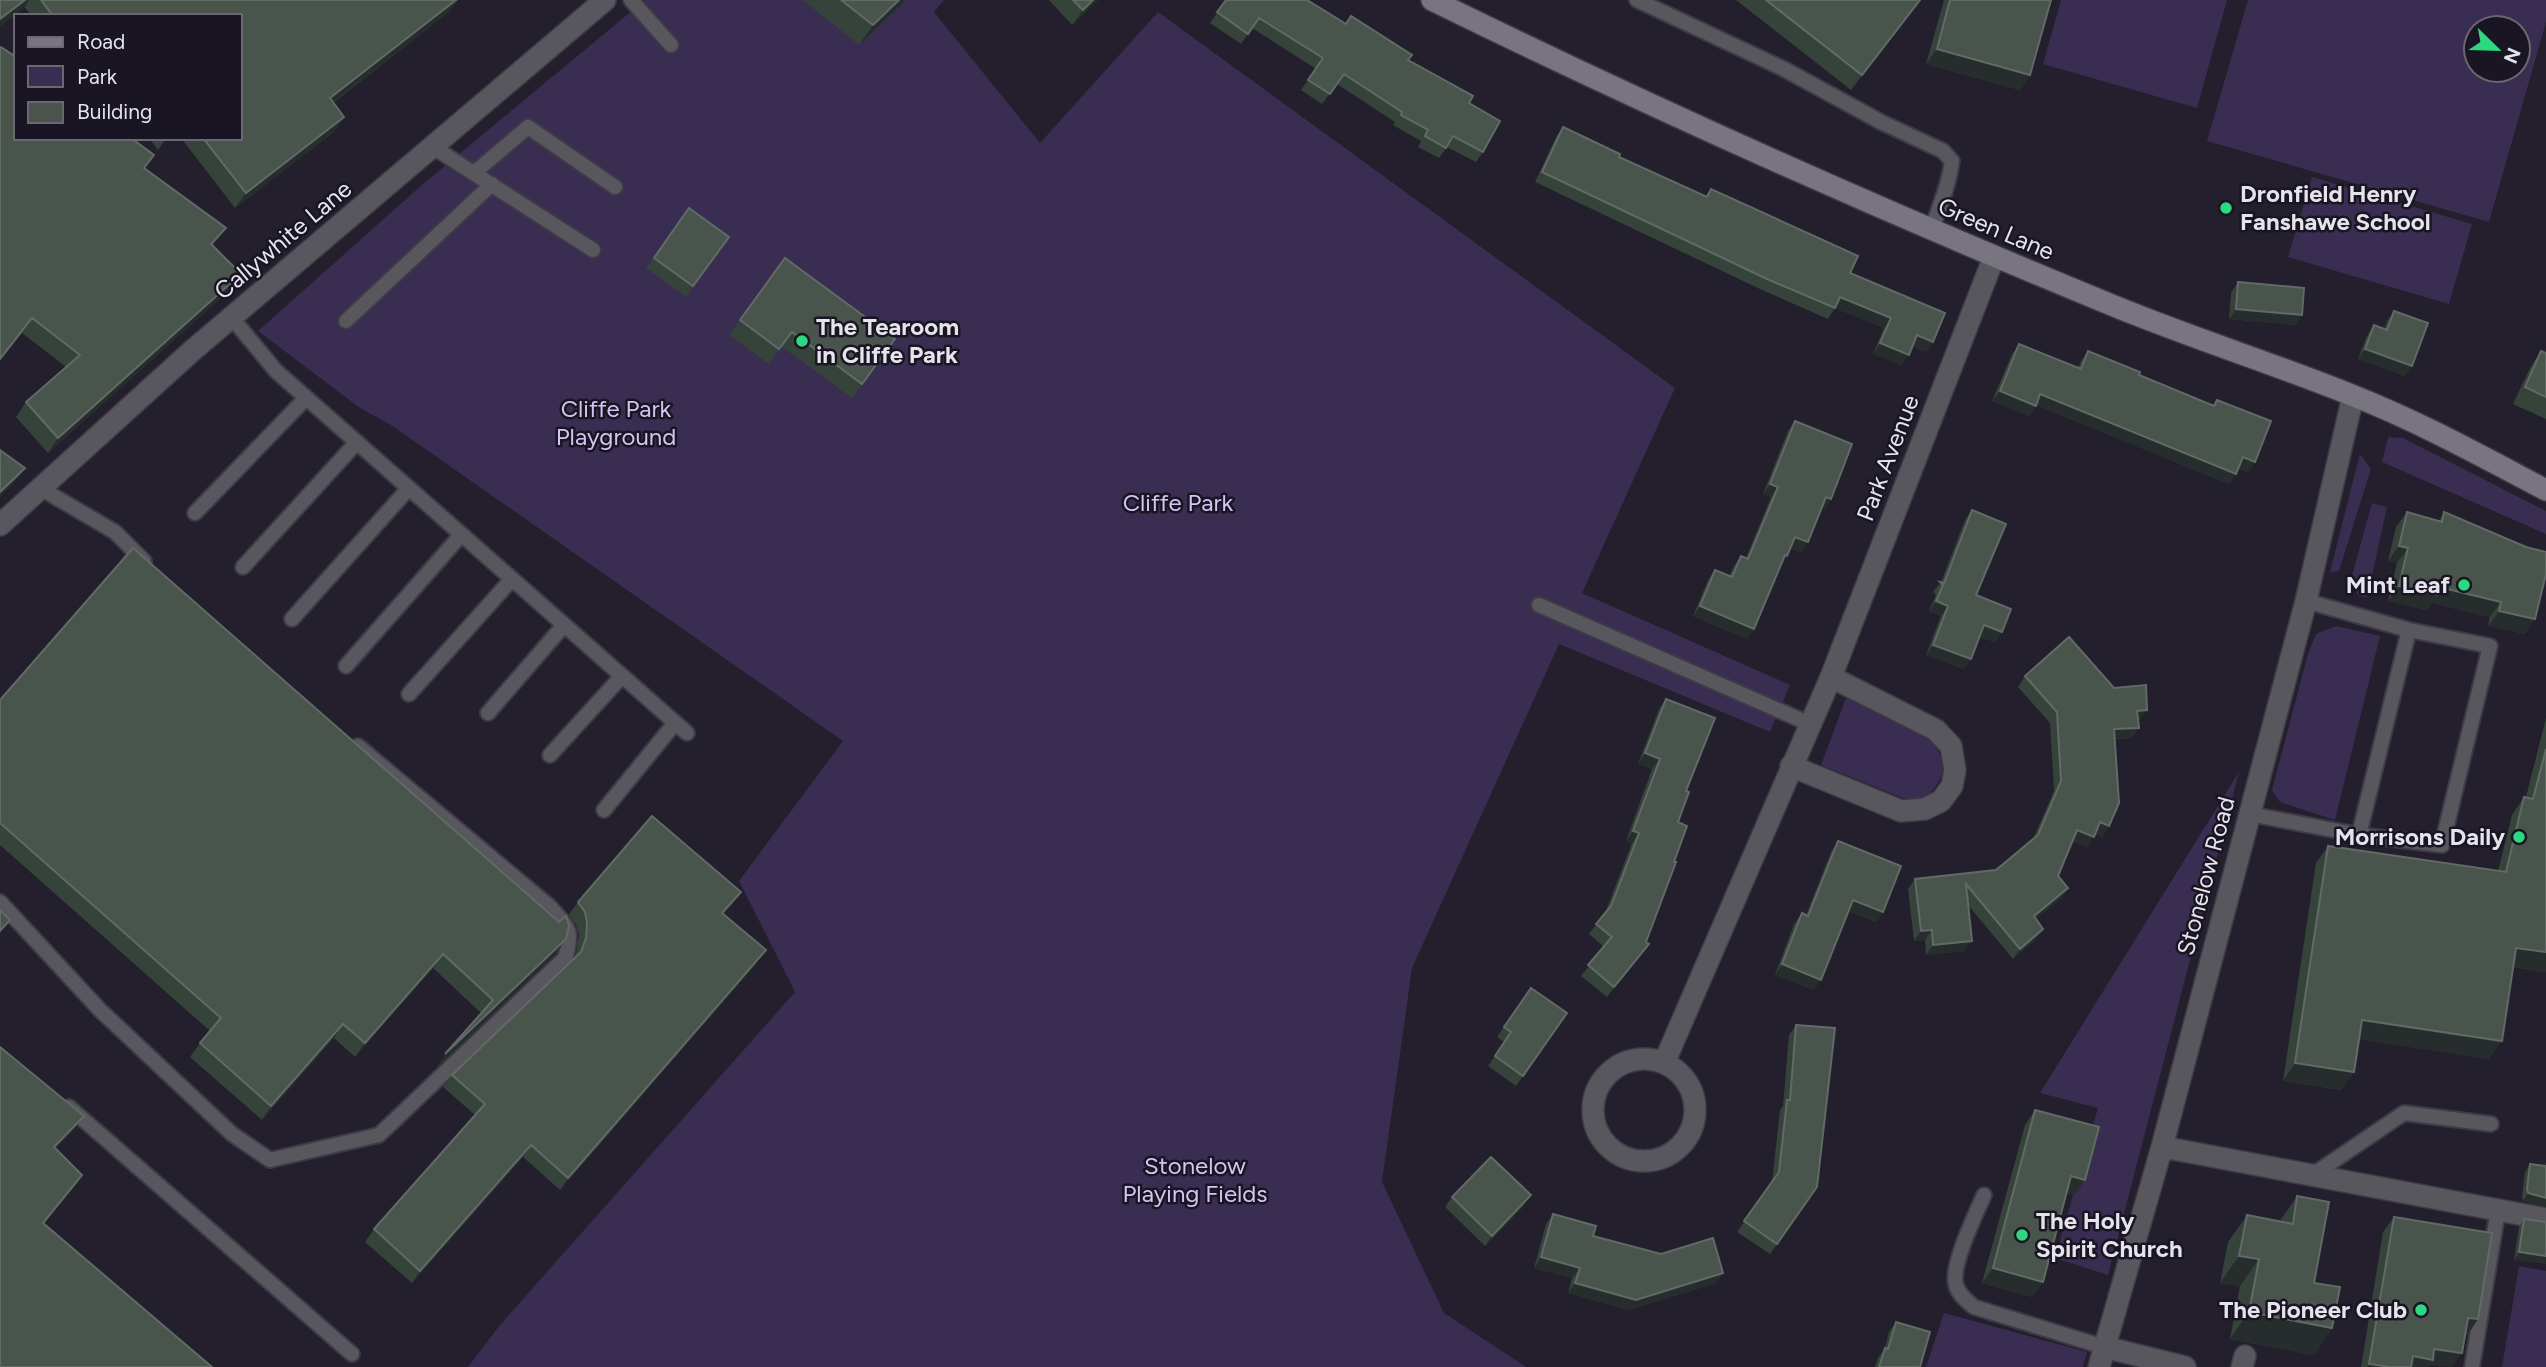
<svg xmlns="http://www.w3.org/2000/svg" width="2546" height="1367" font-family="Figtree,sans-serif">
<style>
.green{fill:#3a2d52;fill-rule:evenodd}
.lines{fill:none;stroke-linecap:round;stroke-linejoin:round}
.lane-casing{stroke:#3e3a47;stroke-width:18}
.street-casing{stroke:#3e3a47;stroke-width:24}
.secondary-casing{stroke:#3e3a47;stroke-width:24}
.lane{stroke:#59575e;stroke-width:14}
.street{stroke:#59575e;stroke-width:21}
.secondary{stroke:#787580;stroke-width:21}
.wall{fill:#36433a}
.shaded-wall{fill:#272d2d}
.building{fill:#49544d;stroke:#616b66;stroke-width:2}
.poi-dot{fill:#2ed883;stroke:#191522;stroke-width:2.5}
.labels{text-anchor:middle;stroke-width:5;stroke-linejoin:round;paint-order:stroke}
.poi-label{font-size:24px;font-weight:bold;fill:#e5e3ec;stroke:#191522;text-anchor:start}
.street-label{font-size:24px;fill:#e5e3ec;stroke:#191522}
.park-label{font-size:24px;fill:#d2c4f4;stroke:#191522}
</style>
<rect width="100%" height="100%" fill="#231f2c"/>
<path class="green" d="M645 0H944L934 12 1040 143 1158 12 1675 388 1582 593 1790 685 1770 732 1559 644 1412 968 1382 1182 1444 1313 1526 1367H468L500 1325 795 992 739 881 843 741 391 425 360 408 258 331 423 184Z
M2061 0H2227L2197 108 2043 64Z
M2248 0H2546V22L2489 222 2207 141ZM2476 28H2518V70H2476Z
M2312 177 2472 224 2449 304 2288 257Z
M2388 437 2403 438 2546 511V534L2382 462Z
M2361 455 2371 469 2339 571 2330 572 2359 457Z
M2372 503 2387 507 2367 598 2359 596 2350 583Z
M2336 626 2380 636 2335 820 2280 802 2272 790 2308 654 2316 634Z
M1846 698 1932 741C1949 766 1945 780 1923 800L1903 798 1821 765Z
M2239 772 2108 1275 2055 1258 2098 1108 2040 1093Z
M2519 1266 2546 1271V1367H2502Z
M1944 1313 2087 1352 2083 1367H1926Z"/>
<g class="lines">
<g class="lane-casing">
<path id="lane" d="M631 0 671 45
M1637 0 1784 69 1881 122 1943 151 1952 161C1949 185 1939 208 1931 231
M433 147 593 250
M474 173 528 127 615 187
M232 318 276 371 687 733
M346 321 492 184
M40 488 115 532 144 561
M195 513 306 398
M243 567 357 442
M2306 601 2409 630 2490 646 2442 845 2359 835 2409 630
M1539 605 1810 724
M292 619 409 488
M346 666 461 535
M409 694 512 579
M488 713 564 625
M550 755 622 676
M604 810 675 723
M2250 814 2359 835
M0 902 100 1010 232 1134 270 1160 379 1135 565 958C574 930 568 927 549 906L358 746
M69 1107 352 1354
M2314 1174 2404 1113 2491 1124
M1984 1195C1976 1214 1950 1266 1956 1285 1958 1294 1967 1301 1974 1307L2104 1347
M2472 1367 2498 1210"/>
</g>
<g class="street-casing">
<path id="street" d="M0 525 193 350 605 0
M1791 766 1901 811 1925 809 1941 801 1952 786 1955 770 1951 746 1936 730 1831 677
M1593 1110a51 51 0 1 1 102 0a51 51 0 1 1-102 0Z
M1664 1063 1831 677 1994 257
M2162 1147 2546 1219
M2104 1347 2185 1367
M2099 1367 2162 1147 2306 601 2353 396
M2242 1367 2245 1356"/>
</g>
<g class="secondary-casing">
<path id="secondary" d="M1432 0C1652 108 1876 208 2102 301 2185 336 2270 362 2354 396 2420 422 2483 457 2546 490"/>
</g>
<use href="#lane" class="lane"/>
<use href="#street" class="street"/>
<use href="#secondary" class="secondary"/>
</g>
<path class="wall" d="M0 0H458L450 11 333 103 344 117 334 132 235 208 181 138H240V16H31L25 7 0 26Z
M803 0H906L859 45Z
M1049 0H1098L1072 25Z
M1226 0 1346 24 1408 60 1469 103 1483 152 1476 162 1447 147 1439 158 1418 147 1421 141 1393 125 1395 122 1337 84 1322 104 1301 90 1316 69 1252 28 1241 44 1210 23Z
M1736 0H1921L1851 90Z
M1944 0H2051L2030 75 2020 90 1926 64Z
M1563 127 1619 157 1706 197 1711 189 1850 273 1933 342 1926 352 1912 346 1901 365 1873 354 1884 328 1835 308 1828 319 1760 289 1535 182 1556 137Z
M149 138H166L158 150Z
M144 168 226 228 213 246 231 289 48 453 16 417 26 402 66 367 22 333 0 361Z
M689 208 729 237 686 297 646 268Z
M2238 282 2302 315 2295 325 2229 319 2231 293Z
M2394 311 2405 376 2358 359 2367 336 2374 325 2384 329 2387 321Z
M740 320 895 339 852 398 781 346 769 364 729 335Z
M2019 344 2078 368 2081 361 2088 351 2139 375 2213 406 2217 400 2255 462 2248 472 2239 469 2236 474 2229 484 2036 405 2029 416 1992 401 2012 354Z
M2541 351 2546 353V419L2513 404 2530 368Z
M1795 421 1831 499 1824 509 1822 508 1801 552 1790 548 1781 564 1754 629 1747 639 1693 616 1708 580 1715 570 1729 576 1734 566 1741 556 1746 558 1771 497 1763 494 1788 431Z
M1972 510 1976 595 1995 642 1980 637 1964 669 1926 655 1941 616 1929 611 1936 595 1933 592 1941 582 1965 520Z
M2407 512 2439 521 2444 512 2525 634 2488 626 2490 617 2432 603 2427 610 2388 601 2397 563 2388 561 2396 527Z
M2025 676 2140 720H2138L2132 738 2115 739 2109 826 2102 837 2095 834 2087 847 2073 841 2058 876 2068 888 2061 898 2036 919V939L2013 959 1968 905 1965 951 1926 955 1925 940 1914 941 1908 889 1915 879 1996 870 2033 839 2054 791 2050 723 2018 687Z
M1666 699 1686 791 1678 822 1674 862 1646 942 1649 944 1607 997 1581 976 1604 947 1589 934 1605 913 1632 843 1626 841 1652 769 1638 764 1659 709Z
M0 700 566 939 556 953 436 1068 481 1013 433 968 355 1057 334 1038 262 1120 190 1057 200 1043 210 1031 0 845Z
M2546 718V972L2513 967 2489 1059 2359 1039 2354 1072 2341 1090 2283 1081 2316 863 2328 846 2498 871 2512 815 2524 797H2526Z
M1838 841 1883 912 1876 922 1848 911 1814 990 1775 975 1794 924 1802 913 1806 915 1831 852Z
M578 902 732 905 724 914 757 963 560 1190 523 1157 412 1283 365 1242 374 1229 475 1115 443 1087 452 1075 574 958 577 950 579 935 576 925 569 914Z
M1531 988 1567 1013 1516 1086 1488 1066 1504 1042 1497 1037Z
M1796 1025 1817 1187 1770 1254 1737 1232 1772 1182 1780 1110 1783 1106 1789 1035Z
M2035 1110 2074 1195 2067 1193 2043 1282 2032 1297 1982 1283 2025 1125Z
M2546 1162V1207L2523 1201 2522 1197 2525 1172 2530 1164 2545 1166Z
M2297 1196 2314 1283 2332 1328 2314 1355 2230 1339 2240 1286 2220 1283 2228 1242 2247 1215 2280 1221Z
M1452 1197 1524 1206 1485 1246 1445 1207Z
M1553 1214 1593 1236 1723 1273 1716 1283 1629 1310 1568 1293 1572 1278 1534 1268 1546 1224Z
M2394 1217 2478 1319 2468 1334H2465L2428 1367H2361L2383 1232Z
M2524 1219 2546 1222 2514 1260 2519 1227Z
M1896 1322 1920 1367H1875L1878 1358 1885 1348 1889 1332Z"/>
<path class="shaded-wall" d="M25 0H29L25 7 0 26V19Z
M456 0H458L450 11 319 113 330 98Z
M899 0H906L859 45 873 25Z
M1093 0H1098L1072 25 1083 10Z
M1920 0H1921L1851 90 1862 75Z
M1937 49 2030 75 2020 90 1926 64Z
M344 117 334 132 235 208 246 193Z
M226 228 215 243 200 259 211 244Z
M241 274 231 289 48 453 58 438Z
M1840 297 1891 318 1884 328 1833 307Z
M2236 309 2302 315 2295 325 2229 319Z
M32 318 22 333 0 361V359Z
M1917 335 1933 342 1926 352 1909 345Z
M1880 343 1909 355 1901 365 1873 354Z
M2365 349 2412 366 2405 376 2358 359Z
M2000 391 2036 406 2029 416 1992 401Z
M2040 394 2236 474 2229 484 2033 404Z
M2243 457 2255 462 2248 472 2236 468Z
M25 468 14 483 0 497V492Z
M1770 484 1778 487 1771 497 1763 494Z
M1826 497 1831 499 1824 509 1819 507Z
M1795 537 1808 542 1801 552 1788 547Z
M2399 546 2408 548 2397 563 2388 561Z
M2399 586 2439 587 2501 602 2490 617 2432 603 2427 610 2388 601Z
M1936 601 1948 606 1941 616 1929 611Z
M1700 606 1754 629 1747 639 1693 616Z
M2499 611 2535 619 2525 634 2488 626Z
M1984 625 2002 632 1995 642 1977 636Z
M1933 645 1971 659 1964 669 1926 655Z
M2147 710 2140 720 2130 721 2137 711Z
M2139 728 2132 738 2107 739 2114 729Z
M1645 753 1660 759 1652 769 1638 764Z
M2100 822 2109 826 2102 837 2093 833Z
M2077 830 2094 837 2087 847 2070 840Z
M1633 831 1639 833 1632 843 1626 841Z
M2068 888 2061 898 2027 926 2034 916Z
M741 892 732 905 714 926 722 913Z
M1853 900 1883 912 1876 922 1845 910Z
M2043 929 2036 939 2013 959 2020 949Z
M1932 930 1925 940 1914 941 1921 931Z
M566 939 556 953 436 1068 445 1054Z
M1972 941 1965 951 1926 955 1933 945Z
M1649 944 1642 954 1607 997 1614 987Z
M2516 948 2546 952V972L2504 965Z
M766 950 757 963 560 1190 568 1178Z
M443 954 433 968 355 1057 365 1043Z
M1782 964 1821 980 1814 990 1775 975Z
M2362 1020 2502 1041 2489 1059 2349 1038Z
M343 1024 334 1038 262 1120 271 1106Z
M2295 1063 2354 1072 2341 1090 2283 1081Z
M84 1116 73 1131 43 1162 54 1147Z
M531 1145 523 1157 412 1283 420 1271Z
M82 1175 72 1190 32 1238 43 1223Z
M2071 1176 2085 1180 2074 1195 2061 1191Z
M2528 1193 2546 1198V1207L2523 1201Z
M1531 1195 1524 1206 1485 1246 1492 1236Z
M2519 1252 2546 1256V1264L2514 1260Z
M2239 1256 2259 1259 2240 1286 2220 1283Z
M1541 1257 1580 1268 1572 1278 1534 1268Z
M1993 1268 2043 1282 2032 1297 1982 1283Z
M1723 1273 1716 1283 1629 1310 1568 1293 1575 1283Z
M2249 1312 2332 1328 2314 1355 2230 1339Z
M2468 1318 2478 1319 2468 1334 2458 1333Z
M2434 1349 2462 1353 2452 1367 2429 1365 2428 1367H2405L2413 1356Z
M2369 1364 2390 1367H2367Z"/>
<path class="building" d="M0 0H25L0 19Z
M41 0H456L330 98 344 117 246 193 203 138H240V16H53Z
M841 0H899L873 25Z
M1073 0H1093L1083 10Z
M1226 0H1307L1346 24 1351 16 1412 55 1408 60 1473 96 1469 103 1500 121 1483 152 1453 136 1446 148 1425 136 1428 130 1401 115 1402 112 1344 74 1330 94 1308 80 1323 58 1259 18 1248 34 1217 12Z
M1766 0H1920L1862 75Z
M1950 0H2051L2030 75 1937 49Z
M1 47 16 57V138H131L154 155 144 168 226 228 211 244 241 274 58 438 26 402 80 355 32 318 0 359V48Z
M1563 127 1620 154 1619 157 1707 197 1711 189 1858 256 1850 273 1945 313 1933 342 1917 335 1909 355 1880 343 1891 318 1840 297 1835 308 1767 279 1542 172Z
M689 208 729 237 693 286 654 258Z
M785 258 895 339 862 384 792 332 779 349 740 320Z
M2238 282 2304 288 2302 315 2236 309Z
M2394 311 2428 323 2412 366 2365 349 2374 325 2387 330Z
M2019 344 2081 369 2088 351 2140 372 2139 375 2214 406 2217 400 2271 421 2255 462 2243 457 2236 474 2040 394 2036 406 2000 391Z
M2541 351 2546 353V397L2525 387Z
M1795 421 1852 444 1831 499 1826 497 1808 542 1795 537 1787 556 1785 555 1754 629 1700 606 1715 570 1732 577 1741 556 1748 559 1778 487 1770 484Z
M0 450 25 468 0 492Z
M1972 510 2006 524 1976 595 2011 609 2002 632 1984 625 1971 659 1933 645 1948 606 1936 601 1943 585 1940 582 1944 583Z
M2407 512 2442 522 2444 512 2526 547 2546 552V574L2535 619 2499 611 2501 602 2439 587 2437 595 2399 586 2408 548 2399 546Z
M133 548 559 922 566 916 569 926 566 939 445 1054 493 1000 443 954 365 1043 343 1024 271 1106 200 1043 221 1018 0 823V700Z
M2069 637 2114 688 2146 685 2147 710 2137 711 2139 728 2114 729 2119 803 2109 826 2100 822 2094 837 2077 830 2058 876 2068 888 2034 916 2043 929 2020 949 1966 884 1972 941 1933 945 1932 930 1921 931 1915 879 1996 870 2038 835 2061 781 2057 712 2025 676Z
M1666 699 1715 718 1686 791 1689 792 1678 822 1687 826 1674 862H1676L1646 942 1649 944 1614 987 1588 965 1612 937 1596 924 1611 906 1639 833 1633 831 1660 759 1645 753Z
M2546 749V952L2516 948 2502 1041 2362 1020 2354 1072 2295 1063 2328 846 2506 872 2524 797 2533 799Z
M652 816 741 892 722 913 766 950 568 1178 531 1145 420 1271 374 1229 485 1104 452 1075 581 952 586 938 587 922 585 912 578 902Z
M1838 841 1901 866 1883 912 1853 900 1821 980 1782 964 1802 913 1808 916Z
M0 910 10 920 0 931Z
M1531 988 1567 1013 1523 1076 1495 1056 1511 1032 1504 1027Z
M1796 1025 1835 1028 1817 1187 1777 1244 1744 1221 1779 1172 1787 1100H1790Z
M0 1047 84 1116 54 1147 82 1175 43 1223 212 1367H0Z
M2035 1110 2099 1127 2085 1180 2071 1176 2043 1282 1993 1268Z
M1491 1157 1531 1195 1492 1236 1452 1197Z
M2530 1164 2546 1166V1198L2528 1193 2527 1189Z
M2297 1196 2329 1202 2314 1283 2340 1287 2332 1328 2249 1312 2259 1259 2239 1256 2247 1215 2293 1224Z
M1553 1214 1596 1226 1593 1236 1661 1254 1713 1238 1723 1273 1636 1300 1575 1283 1580 1268 1541 1257Z
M2394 1217 2492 1233 2478 1319 2468 1318 2462 1353 2434 1349 2433 1360 2413 1356 2411 1367H2390L2369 1364Z
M2524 1219 2546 1222V1256L2519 1252Z
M1896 1322 1930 1332 1920 1367H1879L1885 1348 1888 1349Z"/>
<g class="poi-dot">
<circle cx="2226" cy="208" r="7"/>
<circle cx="802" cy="341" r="7"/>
<circle cx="2464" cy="585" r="7"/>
<circle cx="2519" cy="837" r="7"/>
<circle cx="2022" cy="1235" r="7"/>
<circle cx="2421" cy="1310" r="7"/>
</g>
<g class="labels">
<g class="poi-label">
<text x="2240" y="202">Dronfield Henry<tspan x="2240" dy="28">Fanshawe School</tspan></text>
<text x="816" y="335">The Tearoom<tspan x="816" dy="28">in Cliffe Park</tspan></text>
<text x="2450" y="593" text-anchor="end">Mint Leaf</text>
<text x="2505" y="845" text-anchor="end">Morrisons Daily</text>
<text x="2036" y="1229">The Holy<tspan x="2036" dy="28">Spirit Church</tspan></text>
<text x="2407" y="1318" text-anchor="end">The Pioneer Club</text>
</g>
<g class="street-label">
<text transform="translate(1996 229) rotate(23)" y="8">Green Lane</text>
<text transform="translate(283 240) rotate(-40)" y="8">Callywhite Lane</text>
<text transform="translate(1888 458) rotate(-69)" y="8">Park Avenue</text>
<text transform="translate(2206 876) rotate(-75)" y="8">Stonelow Road</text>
</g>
<g class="park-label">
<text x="616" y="417">Cliffe Park<tspan x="616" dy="28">Playground</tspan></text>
<text x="1178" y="511">Cliffe Park</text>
<text x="1195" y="1174">Stonelow<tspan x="1195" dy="28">Playing Fields</tspan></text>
</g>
</g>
<rect x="14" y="14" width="228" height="126" fill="#191522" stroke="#6b6773" stroke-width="2"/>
<rect x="28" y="37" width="35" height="10" fill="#787580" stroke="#6b6773" stroke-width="2"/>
<text x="77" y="49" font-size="21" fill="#e5e3ec">Road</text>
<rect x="28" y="66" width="35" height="21" fill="#3a2d52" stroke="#6b6773" stroke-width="2"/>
<text x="77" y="84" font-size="21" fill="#e5e3ec">Park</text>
<rect x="28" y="102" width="35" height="21" fill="#49544d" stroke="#6b6773" stroke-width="2"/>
<text x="77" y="119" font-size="21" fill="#e5e3ec">Building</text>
<g transform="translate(2497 49) rotate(113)"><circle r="33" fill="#191522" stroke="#6b6773" stroke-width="2"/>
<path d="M0-5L12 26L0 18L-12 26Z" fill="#2ed883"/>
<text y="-10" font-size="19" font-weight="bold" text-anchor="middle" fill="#e5e3ec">N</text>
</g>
</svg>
